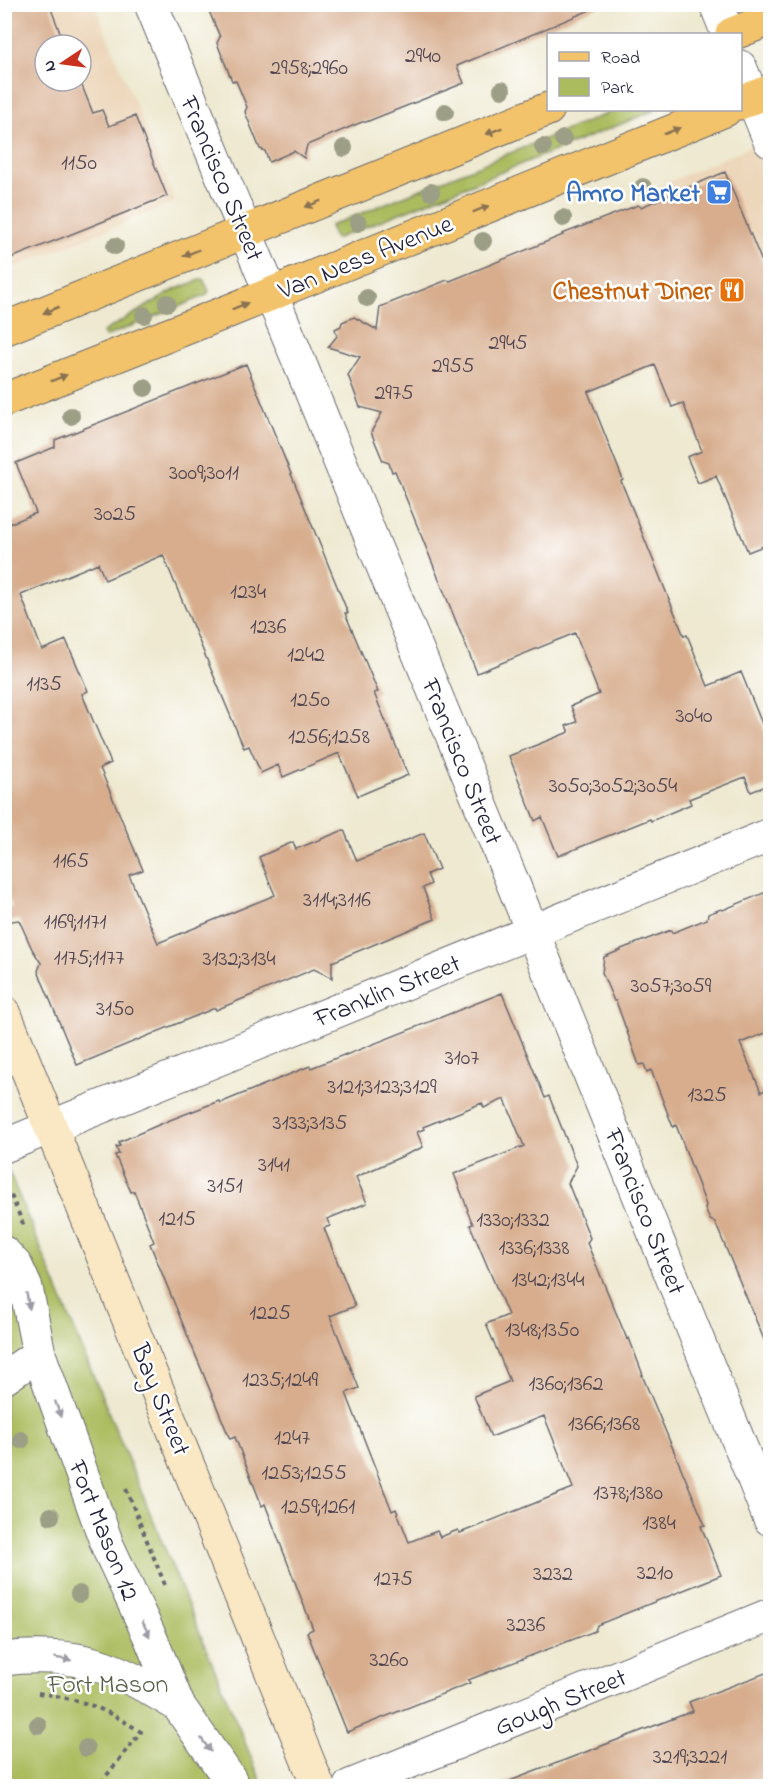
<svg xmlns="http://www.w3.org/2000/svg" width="775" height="1791" font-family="'Indie Flower',sans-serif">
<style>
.built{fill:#edd7bb;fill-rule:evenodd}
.green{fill:#abbc5f;stroke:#666f4d;stroke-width:1.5}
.building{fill:#d7ad8e;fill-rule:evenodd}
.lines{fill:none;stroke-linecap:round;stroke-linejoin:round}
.street-casing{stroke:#69686f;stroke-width:35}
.secondary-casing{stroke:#69686f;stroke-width:35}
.primary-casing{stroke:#69686f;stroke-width:35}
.path{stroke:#69686f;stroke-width:4;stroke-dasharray:4.5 4.5;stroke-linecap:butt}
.street{stroke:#fff;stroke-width:33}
.secondary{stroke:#fae7c3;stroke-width:33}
.primary{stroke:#f2c36a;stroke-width:33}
.tree{fill:#9c9e86}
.oneway{fill:#8a7252}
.oneway2{fill:#9c9ca7}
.labels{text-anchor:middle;stroke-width:5;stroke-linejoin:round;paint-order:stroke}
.number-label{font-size:22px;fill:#4f4550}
.street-label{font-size:26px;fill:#22223b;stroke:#fff}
.shop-label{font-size:26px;font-weight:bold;fill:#366cbe;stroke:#fff;text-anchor:end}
.food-label{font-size:26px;font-weight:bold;fill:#c56008;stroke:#fff;text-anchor:end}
.park-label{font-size:26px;fill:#596049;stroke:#fff}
</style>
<rect width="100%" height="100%" fill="#fff"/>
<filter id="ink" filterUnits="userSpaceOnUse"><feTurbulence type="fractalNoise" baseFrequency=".0167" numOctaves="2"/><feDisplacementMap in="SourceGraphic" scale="12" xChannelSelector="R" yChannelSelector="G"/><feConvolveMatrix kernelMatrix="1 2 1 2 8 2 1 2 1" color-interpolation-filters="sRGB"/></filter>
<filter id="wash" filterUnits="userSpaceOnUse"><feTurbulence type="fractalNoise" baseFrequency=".008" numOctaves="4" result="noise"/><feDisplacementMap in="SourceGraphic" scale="24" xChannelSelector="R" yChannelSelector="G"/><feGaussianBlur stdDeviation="1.35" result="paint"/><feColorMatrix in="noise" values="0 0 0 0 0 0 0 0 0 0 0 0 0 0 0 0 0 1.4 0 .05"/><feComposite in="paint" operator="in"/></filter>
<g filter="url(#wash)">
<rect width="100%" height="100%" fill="#eee9d0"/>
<path class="built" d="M5 5H95L175 202 5 271ZM45 45H81V81H45Z
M770 138V285L690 313 641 194Z"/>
<path class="green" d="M616 110H656L335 239 330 226Z
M203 279 209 291 207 295 105 337 103 332 176 289Z
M5 1162 263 1786H5Z"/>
<g id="blocks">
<path class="building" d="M4 4H49L65 45H45V81H80L93 113 102 110 109 126 135 116 167 196 4 261Z
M206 4H602V5L457 66 464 83 366 122H362L307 145 304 158 294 151 269 162 265 151 260 149 245 112 247 107 236 81H232L217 43 220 37Z
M725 172 771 284V543L748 552 716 476 698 483 687 457 702 451 683 403 672 407 655 365 588 392 623 480 621 481 684 636 687 635 708 686 741 672 771 746V784L751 792 745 777 689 799 691 804 651 821 650 819 558 856 542 817 535 821 509 756 569 732 566 726 577 722 571 706 599 694 575 633 477 673 395 471 392 472 389 463 383 461 371 432 382 413 360 407 348 375 360 357 328 347 337 336 335 329 341 326 342 322 354 317 377 330 380 307 447 280 450 281 563 235 562 234 638 205 641 207Z
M246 364 348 613H345L378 692 374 693 408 775 358 796 339 753 283 777 278 765 261 773 249 746 244 748 163 555 105 580 98 563 21 595 42 650 66 640 88 691 82 694 111 763 100 768 143 870 129 875 158 943 275 895 259 857 293 842 296 849 344 830 357 861 424 833 439 869 427 874 431 884 423 888 435 919 332 962V978L314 969 216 1010 215 1008 77 1065 38 971 41 963 32 949 19 920 4 922V918L12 906 4 889V526L36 513 16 463 55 447V440Z
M771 890V1031L740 1043 761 1092 771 1088 770 1354 715 1222 710 1220 705 1209 706 1205 676 1125 673 1127 651 1070 647 1072 644 1064 639 1065 616 1001H614L602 973 604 957 621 950V949L671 930 672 933 707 919 708 914 721 909 723 910Z
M502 993 545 1098 549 1096 577 1166 568 1183 590 1238 587 1243 627 1339 629 1338 643 1375H642L705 1525 701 1526 721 1575 597 1625 595 1631 468 1680 470 1683 347 1732 307 1632 313 1629 265 1504 262 1506 235 1437 230 1439 150 1244 154 1242 134 1191 131 1192 115 1155 119 1154 116 1147 120 1146 119 1142 170 1120 219 1101 220 1103 310 1066 311 1068 346 1054V1055ZM502 1100H505L524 1146 454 1174 468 1210 467 1211 473 1224 470 1225 508 1315 486 1324 510 1381 474 1396 491 1437 544 1416 573 1488 460 1533 458 1530 440 1537 437 1531 409 1542 396 1509 392 1511 346 1393 359 1388 330 1316 355 1306 324 1228 330 1226 327 1219 367 1203 356 1177 423 1147 417 1132 424 1129 423 1127 482 1103 484 1108Z
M771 1671V1786H503L502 1784 693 1711 689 1702Z"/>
</g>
</g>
<g filter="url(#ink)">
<use href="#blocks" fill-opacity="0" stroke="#69686f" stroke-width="1.5"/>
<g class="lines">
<g class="street-casing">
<path id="street" d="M151 4 291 342 514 886 770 1519
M716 4 728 34
M740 67 770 141
M4 1146 770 835
M4 1253 16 1266 26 1288 39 1354 108 1547 151 1639 178 1705 229 1778 233 1786
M4 1378 39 1354
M4 1659C33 1655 71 1656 98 1665 127 1674 152 1690 178 1705
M350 1786 770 1615"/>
</g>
<g class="secondary-casing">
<path id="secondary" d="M4 1012 318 1786"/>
</g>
<g class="primary-casing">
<path id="primary" d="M732 34 770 19
M740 103 770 91
M4 329 548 109
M4 400 229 311 725 110"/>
</g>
<path class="path" d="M4 1195 10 1193 24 1226
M126 1489 165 1585
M38 1693C81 1699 105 1708 141 1732L103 1780"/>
<use href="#street" class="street"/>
<use href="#secondary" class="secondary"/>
<use href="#primary" class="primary"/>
</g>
<g class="tree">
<circle cx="502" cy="90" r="9"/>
<circle cx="445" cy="112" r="9"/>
<circle cx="563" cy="139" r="9"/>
<circle cx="543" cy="147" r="9"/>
<circle cx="344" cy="148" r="9"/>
<circle cx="643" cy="187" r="9"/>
<circle cx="431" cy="192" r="9"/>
<circle cx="563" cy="218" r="9"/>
<circle cx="358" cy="223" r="9"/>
<circle cx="483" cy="241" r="9"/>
<circle cx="115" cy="246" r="9"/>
<circle cx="367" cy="298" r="9"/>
<circle cx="167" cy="303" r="9"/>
<circle cx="144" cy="315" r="9"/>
<circle cx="145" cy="388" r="9"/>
<circle cx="71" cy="416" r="9"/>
<circle cx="21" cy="1440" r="9"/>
<circle cx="51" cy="1516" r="9"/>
<circle cx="79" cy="1594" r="9"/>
<circle cx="38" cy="1725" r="9"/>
<circle cx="86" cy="1748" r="9"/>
</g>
<defs><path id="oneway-solid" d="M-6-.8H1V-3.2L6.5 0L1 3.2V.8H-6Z" transform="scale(1.5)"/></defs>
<g class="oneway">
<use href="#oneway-solid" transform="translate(494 131) rotate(158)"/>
<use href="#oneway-solid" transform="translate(672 131) rotate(-22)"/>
<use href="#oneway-solid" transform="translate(313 204) rotate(158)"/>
<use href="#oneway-solid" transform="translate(481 209) rotate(-22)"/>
<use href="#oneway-solid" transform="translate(191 253) rotate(158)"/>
<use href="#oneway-solid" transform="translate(240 306) rotate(-22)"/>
<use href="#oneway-solid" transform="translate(51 310) rotate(158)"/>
<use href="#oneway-solid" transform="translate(59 378) rotate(-22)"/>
</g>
<g class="oneway2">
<use href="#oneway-solid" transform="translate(28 1301) rotate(79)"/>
<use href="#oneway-solid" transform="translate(58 1409) rotate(70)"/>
<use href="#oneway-solid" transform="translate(146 1629) rotate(65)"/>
<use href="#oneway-solid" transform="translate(63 1659) rotate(9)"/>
<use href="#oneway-solid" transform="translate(206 1745) rotate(55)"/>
</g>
</g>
<defs>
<g id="supermarket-square" transform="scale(1.35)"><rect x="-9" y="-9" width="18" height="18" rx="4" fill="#3f7fe0" stroke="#fff"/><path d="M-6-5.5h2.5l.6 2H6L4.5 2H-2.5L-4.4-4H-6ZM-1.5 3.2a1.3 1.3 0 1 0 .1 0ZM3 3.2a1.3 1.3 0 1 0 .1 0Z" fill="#fff"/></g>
<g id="restaurant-square" transform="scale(1.35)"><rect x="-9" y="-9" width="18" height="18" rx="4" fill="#e8710a" stroke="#fff"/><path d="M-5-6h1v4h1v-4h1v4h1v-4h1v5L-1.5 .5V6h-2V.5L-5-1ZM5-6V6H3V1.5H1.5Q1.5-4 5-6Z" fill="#fff"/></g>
</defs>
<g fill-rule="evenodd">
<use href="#supermarket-square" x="719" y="192"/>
<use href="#restaurant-square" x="732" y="290"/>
</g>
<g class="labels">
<g class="number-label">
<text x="423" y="62">2940</text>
<text x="309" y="74">2958;2960</text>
<text x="79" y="169">1150</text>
<text x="508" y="349">2945</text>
<text x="453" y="372">2955</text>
<text x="394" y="399">2975</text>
<text x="204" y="479">3009;3011</text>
<text x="115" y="520">3025</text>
<text x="248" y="598">1234</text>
<text x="268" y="633">1236</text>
<text x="306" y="661">1242</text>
<text x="44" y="690">1135</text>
<text x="310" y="706">1250</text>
<text x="694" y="722">3040</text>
<text x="329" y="743">1256;1258</text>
<text x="613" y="792">3050;3052;3054</text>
<text x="71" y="867">1165</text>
<text x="337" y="906">3114;3116</text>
<text x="75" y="928">1169;1171</text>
<text x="89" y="964">1175;1177</text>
<text x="239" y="965">3132;3134</text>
<text x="671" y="992">3057;3059</text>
<text x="115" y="1015">3150</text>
<text x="462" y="1064">3107</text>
<text x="382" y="1093">3121;3123;3129</text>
<text x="707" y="1101">1325</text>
<text x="310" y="1129">3133;3135</text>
<text x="274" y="1171">3141</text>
<text x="225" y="1192">3151</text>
<text x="177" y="1225">1215</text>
<text x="513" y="1226">1330;1332</text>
<text x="534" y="1254">1336;1338</text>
<text x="548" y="1286">1342;1344</text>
<text x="270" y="1319">1225</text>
<text x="542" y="1336">1348;1350</text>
<text x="280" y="1386">1235;1249</text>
<text x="566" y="1390">1360;1362</text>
<text x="604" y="1430">1366;1368</text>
<text x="292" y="1444">1247</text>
<text x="304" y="1479">1253;1255</text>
<text x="628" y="1499">1378;1380</text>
<text x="318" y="1513">1259;1261</text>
<text x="659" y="1529">1384</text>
<text x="655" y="1579">3210</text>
<text x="553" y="1580">3232</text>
<text x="393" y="1585">1275</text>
<text x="526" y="1631">3236</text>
<text x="389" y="1666">3260</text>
<text x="690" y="1763">3219;3221</text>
</g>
<g class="street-label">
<text transform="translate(223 178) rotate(67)" y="9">Francisco Street</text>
<text transform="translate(365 256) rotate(-22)" y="9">Van Ness Avenue</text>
<text transform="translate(463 761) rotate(68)" y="9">Francisco Street</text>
<text transform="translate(387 990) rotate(-22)" y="9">Franklin Street</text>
<text transform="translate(646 1211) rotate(68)" y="9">Francisco Street</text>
<text transform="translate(162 1399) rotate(68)" y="9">Bay Street</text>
<text transform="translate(105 1530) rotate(68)" y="9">Fort Mason 12</text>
<text transform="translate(560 1701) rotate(-22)" y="9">Gough Street</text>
</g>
<g class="shop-label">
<text x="700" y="201">Amro Market</text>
</g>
<g class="food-label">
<text x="712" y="299">Chestnut Diner</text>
</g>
<g class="park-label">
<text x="108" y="1692">Fort Mason</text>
</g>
</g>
<rect width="775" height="1791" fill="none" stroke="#fff" stroke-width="24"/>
<rect x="547" y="33" width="195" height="78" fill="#ffffff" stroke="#a7a7b1" stroke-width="1.5"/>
<rect x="559" y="52" width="30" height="9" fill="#f2c36a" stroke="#a7a7b1" stroke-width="1.5"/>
<text x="601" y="63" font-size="18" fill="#22223b">Road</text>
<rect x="559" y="78" width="30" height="18" fill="#abbc5f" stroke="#a7a7b1" stroke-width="1.5"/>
<text x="601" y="93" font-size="18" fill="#22223b">Park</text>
<g transform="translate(63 63) rotate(257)"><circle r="28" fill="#ffffff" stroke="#a7a7b1" stroke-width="1.5"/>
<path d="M0-4.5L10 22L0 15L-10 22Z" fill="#c8321e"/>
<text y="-9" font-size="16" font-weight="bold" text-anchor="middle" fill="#22223b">N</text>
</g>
</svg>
